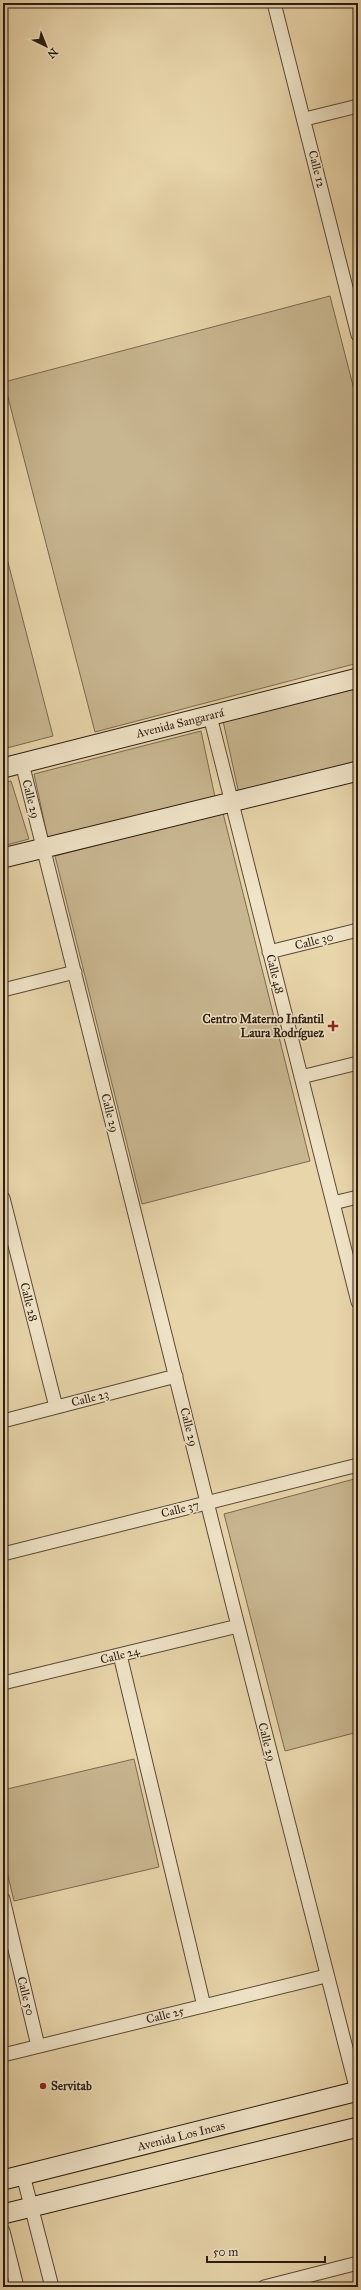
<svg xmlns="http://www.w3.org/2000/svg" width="361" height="2290" font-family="'IM FELL Great Primer',serif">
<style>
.green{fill:#c8b690;stroke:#7a6951}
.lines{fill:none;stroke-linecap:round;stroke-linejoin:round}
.street-casing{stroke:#5b4a38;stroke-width:15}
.secondary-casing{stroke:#2c1c12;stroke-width:21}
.street{stroke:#f0e4c8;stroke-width:13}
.secondary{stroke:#f0e4c8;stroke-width:19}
.poi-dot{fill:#8f2418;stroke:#f0e4c8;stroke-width:1.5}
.labels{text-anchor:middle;stroke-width:3;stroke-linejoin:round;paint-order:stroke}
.street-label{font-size:12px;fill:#2c1c12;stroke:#f0e4c8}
.poi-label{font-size:12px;font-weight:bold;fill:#2c1c12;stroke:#f0e4c8;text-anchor:end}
</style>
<rect width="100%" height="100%" fill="#e8d5aa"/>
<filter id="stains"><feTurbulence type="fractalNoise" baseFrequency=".005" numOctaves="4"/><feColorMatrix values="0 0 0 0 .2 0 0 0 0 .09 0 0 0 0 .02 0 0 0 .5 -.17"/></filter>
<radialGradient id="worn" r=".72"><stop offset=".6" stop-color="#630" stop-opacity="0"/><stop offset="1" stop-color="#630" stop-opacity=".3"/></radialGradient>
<path class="green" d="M330 296 358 405V663L95 732 4 382Z
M3 543 53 736 3 749Z
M358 688V764L239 794 223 721Z
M201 731 215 797 48 839 34 774Z
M11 781 29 839 3 846V783Z
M223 813 310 1161 142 1204 55 856Z
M358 1478V1732L285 1751 224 1514Z
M134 1759 159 1867 14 1901 3 1855V1790Z"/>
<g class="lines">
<g class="street-casing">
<path id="street" d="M274 3 358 335
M305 119 358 106
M210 716 358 1302
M22 763 234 1610 357 2091
M269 952 358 930
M3 990 75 972
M301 1077 358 1063
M3 1198 56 1407
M333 1203 358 1197
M3 1421 176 1376
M3 1554 358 1465
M120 1655 204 2006
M3 1683 238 1626
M3 1899 38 2046
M3 2055 326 1976
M23 2175 52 2287
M3 2231 17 2287
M264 2287 358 2263"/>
</g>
<g class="secondary-casing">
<path id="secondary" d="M3 768 358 678
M3 858 358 771
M3 2180 358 2091
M3 2214 358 2127"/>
</g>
<use href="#street" class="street"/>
<use href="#secondary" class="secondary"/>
</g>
<g class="poi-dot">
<path d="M331 1020h4v4h4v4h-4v4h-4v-4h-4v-4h4z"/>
<circle cx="43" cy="2086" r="4"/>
</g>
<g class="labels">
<g class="street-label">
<text transform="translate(317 169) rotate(76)" y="4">Calle 12</text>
<text transform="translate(180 723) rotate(-14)" y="4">Avenida Sangarará</text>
<text transform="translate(31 799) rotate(76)" y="4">Calle 29</text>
<text transform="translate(314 941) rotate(-14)" y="4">Calle 30</text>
<text transform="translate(275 974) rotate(76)" y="4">Calle 48</text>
<text transform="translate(110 1113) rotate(76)" y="4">Calle 29</text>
<text transform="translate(29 1302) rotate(76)" y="4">Calle 28</text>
<text transform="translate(90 1398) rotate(-14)" y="4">Calle 23</text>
<text transform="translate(189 1427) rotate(76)" y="4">Calle 29</text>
<text transform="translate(180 1509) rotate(-14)" y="4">Calle 37</text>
<text transform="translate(120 1655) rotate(-14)" y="4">Calle 24</text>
<text transform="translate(267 1742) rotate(76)" y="4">Calle 29</text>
<text transform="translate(26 1996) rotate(76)" y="4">Calle 50</text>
<text transform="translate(165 2015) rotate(-14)" y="4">Calle 25</text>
<text transform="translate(181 2136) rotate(-14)" y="4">Avenida Los Incas</text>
</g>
<g class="poi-label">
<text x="324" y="1023">Centro Materno Infantil<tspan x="324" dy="14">Laura Rodríguez</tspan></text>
<text x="51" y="2090" text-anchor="start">Servitab</text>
</g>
</g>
<rect width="361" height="2290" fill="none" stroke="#e8d5aa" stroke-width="16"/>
<rect x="4" y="4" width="353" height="2282" fill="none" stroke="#2c1c12" stroke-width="2"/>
<rect x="8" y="8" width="345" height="2274" fill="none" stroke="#2c1c12"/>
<g transform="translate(46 46) rotate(137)" stroke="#f0e4c8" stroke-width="3" paint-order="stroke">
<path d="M0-3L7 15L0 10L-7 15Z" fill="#2c1c12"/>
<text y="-6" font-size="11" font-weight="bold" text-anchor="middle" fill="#2c1c12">N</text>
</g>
<path d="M207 2256v6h118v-6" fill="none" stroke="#2c1c12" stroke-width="2"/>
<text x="213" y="2256" font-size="12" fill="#2c1c12" stroke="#f0e4c8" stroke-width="3" paint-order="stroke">50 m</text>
<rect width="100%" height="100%" filter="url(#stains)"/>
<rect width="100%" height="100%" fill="url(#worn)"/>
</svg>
